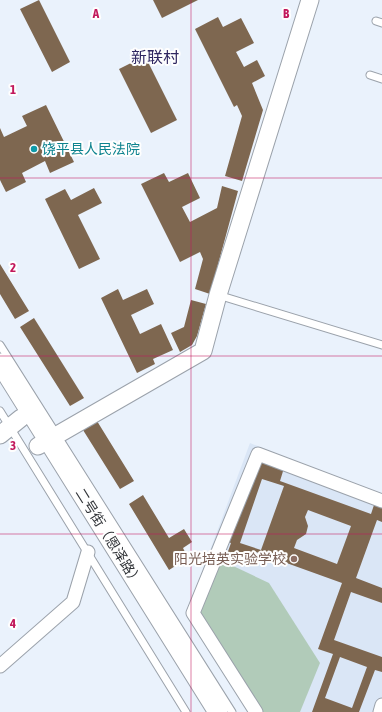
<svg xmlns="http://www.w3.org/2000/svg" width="382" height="712" font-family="'Asap Condensed','Noto Sans SC',sans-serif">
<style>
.built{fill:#dae6f6}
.green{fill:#b1cbb9}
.building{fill:#7e6750;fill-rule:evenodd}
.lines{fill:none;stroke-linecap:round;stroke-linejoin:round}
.service-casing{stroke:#9ba2ab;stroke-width:9}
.minor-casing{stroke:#9ba2ab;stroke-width:15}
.tertiary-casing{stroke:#9ba2ab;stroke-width:19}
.secondary-casing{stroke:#9ba2ab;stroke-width:21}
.service{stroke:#fff;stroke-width:7}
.minor{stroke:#fff;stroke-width:13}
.tertiary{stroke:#fff;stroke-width:17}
.secondary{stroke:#fff;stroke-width:19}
.grid{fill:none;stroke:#c2185b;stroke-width:1;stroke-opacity:0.55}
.culture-dot{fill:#0f9aa8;stroke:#fefefe;stroke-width:1.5}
.education-dot{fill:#8d6e63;stroke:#fefefe;stroke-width:1.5}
.labels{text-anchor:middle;stroke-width:4;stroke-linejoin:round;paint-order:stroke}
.culture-label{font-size:14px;fill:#0d838f;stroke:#fefefe;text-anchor:start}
.street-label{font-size:14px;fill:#303337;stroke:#fefefe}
.education-label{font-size:14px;fill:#785e54;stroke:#fefefe;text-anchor:end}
.quarter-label{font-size:16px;fill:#2f2761;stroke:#fefefe}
.grid-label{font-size:13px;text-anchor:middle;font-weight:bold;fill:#c2185b;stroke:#fefefe;stroke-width:4;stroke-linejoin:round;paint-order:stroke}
</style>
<rect width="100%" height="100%" fill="#eaf2fc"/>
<path class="built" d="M250 443 382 496V712H248L186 615Z"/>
<path class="green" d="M212 556 269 583 320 663 300 712H261L194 606Z"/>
<path class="building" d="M39 0 70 62 52 72 20 9Z
M153 0H198L162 18Z
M218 17 223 27 241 18 254 43 236 52 244 67 257 60 265 76 252 83 263 110 242 181 225 176 242 116 237 105 234 107 195 29Z
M145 56 177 120 151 133 119 69Z
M46 105 74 162 50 173 45 161 22 173 26 182 6 192 0 180V128L4 137 27 126 22 116Z
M164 173 169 182 188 173 200 198 182 207 190 222 217 208 222 186 238 191 210 294 195 289 203 259 200 252 180 262 141 184Z
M94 188 102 203 78 215 100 259 79 269 45 199 65 189 71 200Z
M0 264 29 311 15 319 0 294Z
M118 289 123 300 147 289 154 304 131 315 140 334 161 324 173 350 153 359 155 364 137 373 101 298Z
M191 300 206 304 197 336 192 345 180 352 171 333 184 327Z
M34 318 84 398 70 406 20 327Z
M97 421 134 481 120 489 83 430Z
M260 459 284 468 280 481 371 514 375 502 382 505V522L377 520 356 578 382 588V603L351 592 334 640 382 657V672L375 670 359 712H312L333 654 318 649 342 583 256 552 252 566 226 557 231 543 226 541ZM262 479 284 486 261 550 240 543ZM308 510 351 526 337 564 294 548 297 540 306 534 308 526 305 517ZM340 657 367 667 352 708 325 698Z
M143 495 169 538 184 529 192 542 183 548 188 558 169 570 129 504Z"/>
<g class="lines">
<g class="service-casing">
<path id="service" d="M376 21 382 23
M370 75 382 79
M218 295 382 345
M0 345 232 712
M0 411 186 712"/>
</g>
<g class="minor-casing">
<path id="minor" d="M0 666 73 602 88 552
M256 712 193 613 258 454 382 501
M380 712 382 705"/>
</g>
<g class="tertiary-casing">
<path id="tertiary" d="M0 435 21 418
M38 446 203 351 218 295 310 0"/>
</g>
<g class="secondary-casing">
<path id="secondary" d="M0 363 218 712"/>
</g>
<use href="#service" class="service"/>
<use href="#minor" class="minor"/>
<use href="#tertiary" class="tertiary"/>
<use href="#secondary" class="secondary"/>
</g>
<path class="grid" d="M191 0V712M0 178H382M0 356H382M0 534H382"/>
<circle class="culture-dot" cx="34" cy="149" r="4"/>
<circle class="education-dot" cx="294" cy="559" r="4"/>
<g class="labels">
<g class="culture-label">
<text x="42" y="154">饶平县人民法院</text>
</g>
<g class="street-label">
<text transform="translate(109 537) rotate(58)" y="5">二号街（恩泽路）</text>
</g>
<g class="education-label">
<text x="286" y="564">阳光培英实验学校</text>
</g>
<g class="quarter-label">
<text x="155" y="63">新联村</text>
</g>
</g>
<g class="grid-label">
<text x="96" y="18">A</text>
<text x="286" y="18">B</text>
<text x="13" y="94">1</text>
<text x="13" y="272">2</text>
<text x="13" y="450">3</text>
<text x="13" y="628">4</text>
</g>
</svg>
